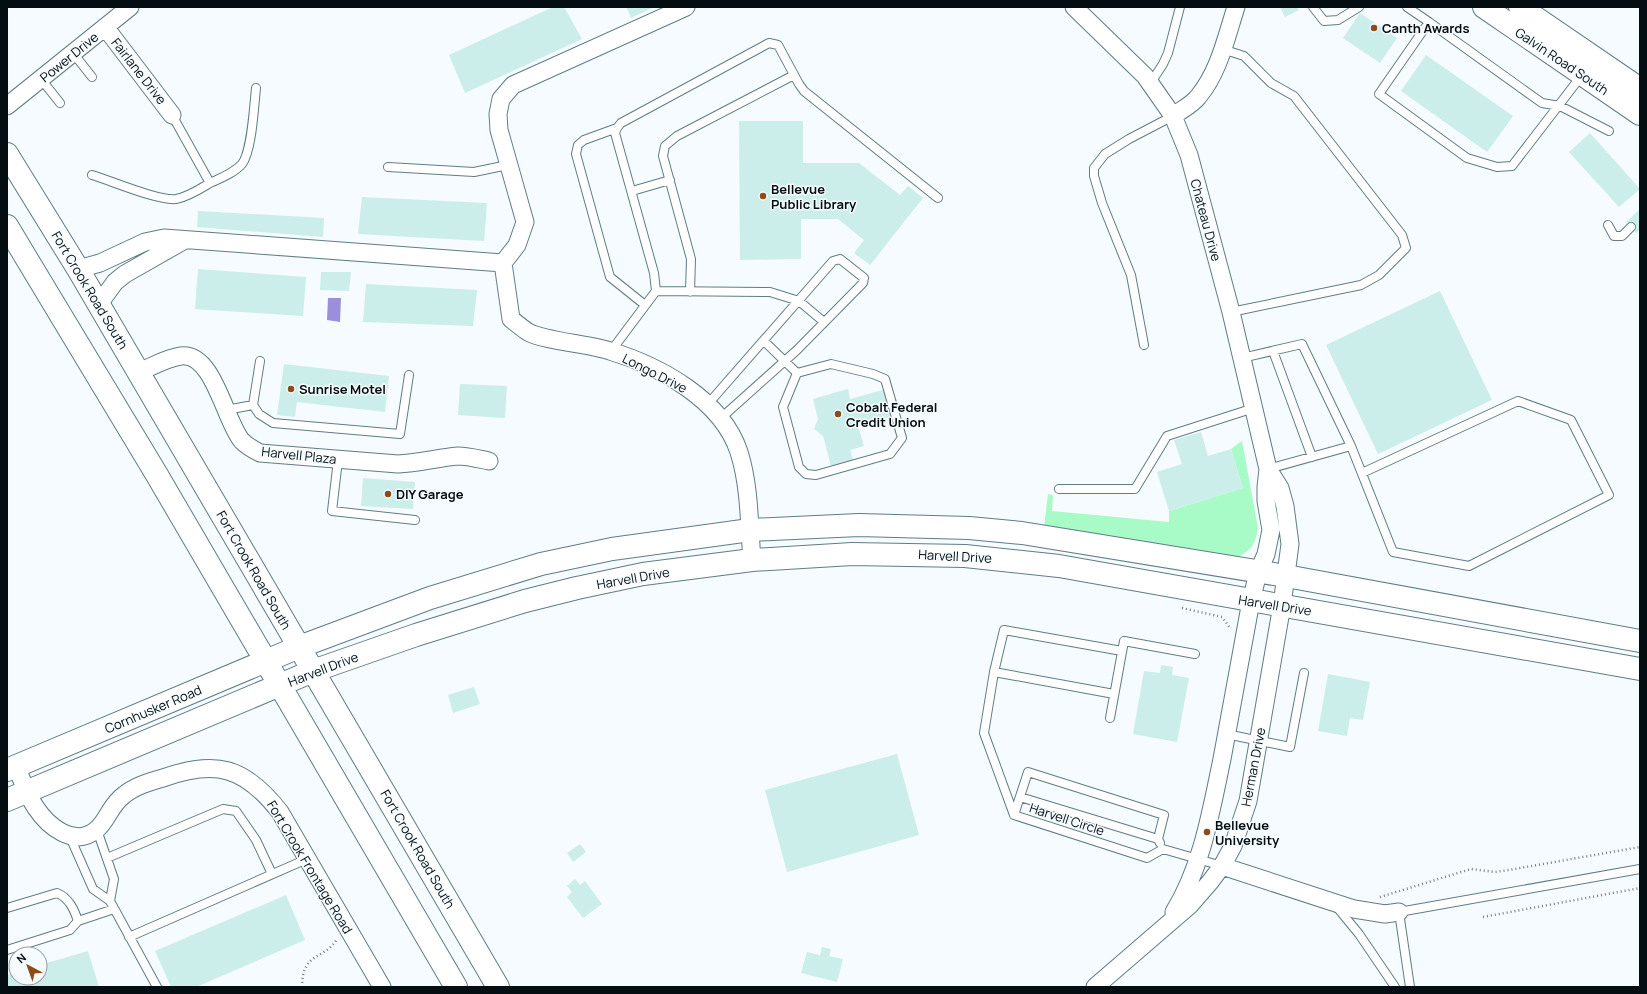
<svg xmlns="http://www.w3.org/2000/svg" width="1647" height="994" font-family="Manrope,sans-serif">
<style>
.green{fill:#a8fbc6}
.water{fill:#9b8eda}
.building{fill:#cbeeeb}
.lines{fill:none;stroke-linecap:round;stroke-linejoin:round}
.lane-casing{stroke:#607c87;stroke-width:10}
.street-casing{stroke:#607c87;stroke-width:19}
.secondary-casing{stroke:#607c87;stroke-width:24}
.primary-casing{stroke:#607c87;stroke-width:24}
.path{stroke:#757d80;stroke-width:2.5;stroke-dasharray:1 3;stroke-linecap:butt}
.lane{stroke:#fff;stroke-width:8}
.street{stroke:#fff;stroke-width:17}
.secondary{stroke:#fff;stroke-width:22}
.primary{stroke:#fff;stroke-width:22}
.poi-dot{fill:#8d4b18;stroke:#f5fbfe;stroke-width:1.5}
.labels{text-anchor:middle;stroke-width:3;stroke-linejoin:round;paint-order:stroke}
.poi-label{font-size:13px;font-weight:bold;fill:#040d11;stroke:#f5fbfe;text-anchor:start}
.street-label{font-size:13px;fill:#040d11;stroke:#f5fbfe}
</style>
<rect width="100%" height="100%" fill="#f5fbfe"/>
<path class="green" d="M1242 441 1258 528C1255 547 1251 549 1236 559L1044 528 1048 494 1053 495 1052 511 1169 522V511L1243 488 1231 449Z"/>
<path class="water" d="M328 298H341L340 322 327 320Z"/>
<path class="building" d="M553 7H564L582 39 465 93 449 55Z
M626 7H654L631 18Z
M1280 7H1297L1299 10 1285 17Z
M1360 13 1397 38 1380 63 1343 38Z
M1426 55 1513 116 1487 152 1401 91Z
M739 121H803V163H859L900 195 908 186 923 198 870 265 854 253 864 240 838 219H801V259L740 260Z
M1590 133 1640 189 1619 207 1569 152Z
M362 197 487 203 484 241 358 234Z
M1640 209V230L1636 233 1626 222Z
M198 211 324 218 323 237 197 227Z
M198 269 306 277 303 316 195 309Z
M321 272H351L349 291 320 290Z
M366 284 477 290 473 326 363 322Z
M1440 291 1492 400 1378 454 1326 345Z
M284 364 389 376 385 412 297 402 295 417 277 415Z
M460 384 507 386 505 418 458 415Z
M848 389 850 399 886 389 893 416 858 426 864 446 850 450 853 460 831 466 823 436 814 429 818 419 813 399Z
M1201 432 1208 456 1231 449 1243 488 1169 511 1157 472 1182 464 1174 440Z
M363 478 415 482 413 509 361 506Z
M1161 665 1173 667 1172 675 1189 678 1177 742 1133 734 1144 671 1160 673Z
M1328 674 1370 682 1363 720 1350 718 1347 736 1318 731Z
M474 687 480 704 453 713 448 695Z
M897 754 919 835 787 872 765 790Z
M580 844 586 852 573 862 567 853Z
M575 879 580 885 585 881 602 904 583 918 567 897 572 892 567 886Z
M286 895 305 940 196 987H171L155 951Z
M822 947 831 949 829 956 843 959 837 982 801 973 807 952 820 955Z
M88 951 99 987H7V975L16 972V978H40V965Z"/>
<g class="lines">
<g class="lane-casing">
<path id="lane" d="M1313 7 1324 21 1338 20 1359 7
M1407 7 1429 22 1379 94 1467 158 1497 167 1512 166 1582 75
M1429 22 1542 103 1560 106 1609 131
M1222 49 1244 56 1271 83 1294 96 1402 235 1406 248 1379 275 1361 285 1231 312
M73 53 92 77
M41 79 60 103
M1150 84 1163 64 1168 53 1180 7
M172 115 210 183C221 178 234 173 242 164 252 151 254 106 256 88
M617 128 584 140 578 145 576 154 610 277 645 305
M388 167 474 172 508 165
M92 175C112 181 158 201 176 199 188 197 200 189 210 183
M632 191 670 180
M1608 225 1614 236H1622L1631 227
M656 291 654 273 615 133 617 128 621 123 769 43 778 45 799 84 804 91 938 198
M690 292 691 259 663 156 665 146 677 136 794 75
M764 341 797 373 783 407 799 467 806 474 816 475 890 454 902 438 885 379 873 374 831 364 797 373
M1144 345 1131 275 1102 203 1094 176V168L1105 154 1129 139 1173 116
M611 351 656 291 770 292 799 301 824 322
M1273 351 1312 457
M1242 358 1302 344 1351 446 1393 552 1469 566 1609 495 1571 420 1518 401 1362 473
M708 404 833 261 840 259 864 278 863 283 797 350 721 418
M253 405 260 361
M226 410 253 405 259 414 273 423 400 434 409 375
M338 460 332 511 415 520
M1268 469 1351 446
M1059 489H1135L1167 436 1254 408
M994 672 1004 630 1122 651
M1110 718 1124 641 1195 654
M1226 734 1290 747 1304 673
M1020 797 1158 839 1160 843
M1014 815 984 733 994 672 1114 694
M97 830 114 879 110 901
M70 837 93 889 110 901 157 987
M1158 839 1164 815 1028 772 1014 815 1147 858 1163 849 1222 866
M107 858 223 809 236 811 256 840 272 874
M1336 906 1359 934 1395 987
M7 908 57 893C69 898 74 909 78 921
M129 937 307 859
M7 950 70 930 78 921 114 909
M1410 987 1399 912 1640 869"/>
</g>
<g class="street-casing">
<path id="street" d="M686 7 513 85 501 99 498 114 499 130 525 222 517 245 503 263 511 319C516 323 522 328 528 332 544 341 589 344 610 351 660 366 722 400 739 452 750 487 749 524 752 560
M1074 7 1145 76 1173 116 1189 155 1231 312 1268 469 1280 488 1285 506 1290 544 1282 605 1248 801 1233 846 1222 866 1210 882 1190 905 1095 987
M105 27 172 115
M7 106 130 7
M1173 116C1181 110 1192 105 1198 97 1219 72 1226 38 1236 7
M78 269 100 263 145 242 164 238 503 263
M99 304 115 282 125 274 183 241
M138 372C152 367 166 358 181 356 214 352 225 422 242 441 247 446 254 450 260 453L398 464C418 463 437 458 458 456 468 456 479 459 489 461
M16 766C22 780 27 795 36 808 48 826 74 848 96 830 108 821 109 806 124 795 135 786 149 782 163 778 216 759 245 767 280 812L382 987
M1222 866 1354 909 1385 914 1399 912
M1174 912C1202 867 1211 811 1222 759 1232 707 1241 654 1251 601L1258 573 1266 554 1271 530 1266 501V487L1268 469"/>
</g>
<g class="secondary-casing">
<path id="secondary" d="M1484 7 1640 114
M1520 7 1640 89"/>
</g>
<g class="primary-casing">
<path id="primary" d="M7 154 78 269 498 987
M7 226 157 475 456 987
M7 770 299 647 430 598 541 564 612 549 750 530 859 525 969 528 1022 533 1286 576 1640 641
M7 800 313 671 416 635 525 601 577 588 643 574 752 560 852 554 965 556 1059 566 1640 669"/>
</g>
<path class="path" d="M1182 608 1222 617 1230 628
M1380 897 1471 869 1495 872 1509 870 1640 847
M1483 917 1640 888
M302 987C302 951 325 960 337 939"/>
<use href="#lane" class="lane"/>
<use href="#street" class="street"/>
<use href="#secondary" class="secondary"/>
<use href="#primary" class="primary"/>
</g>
<g class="poi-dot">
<circle cx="1374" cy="28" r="4"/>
<circle cx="763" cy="196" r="4"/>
<circle cx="291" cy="389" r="4"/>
<circle cx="838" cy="414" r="4"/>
<circle cx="388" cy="494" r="4"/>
<circle cx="1207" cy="832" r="4"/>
</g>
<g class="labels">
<g class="poi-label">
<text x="1382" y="33">Canth Awards</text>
<text x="771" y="194">Bellevue<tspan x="771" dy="15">Public Library</tspan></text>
<text x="299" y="394">Sunrise Motel</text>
<text x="846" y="412">Cobalt Federal<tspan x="846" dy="15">Credit Union</tspan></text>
<text x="396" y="499">DIY Garage</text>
<text x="1215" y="830">Bellevue<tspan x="1215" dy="15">University</tspan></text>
</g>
<g class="street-label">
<text transform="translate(69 57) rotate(-39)" y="5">Power Drive</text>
<text transform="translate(1562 61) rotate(34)" y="5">Galvin Road South</text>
<text transform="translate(139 71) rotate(52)" y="5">Fairlane Drive</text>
<text transform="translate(1206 220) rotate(75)" y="5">Chateau Drive</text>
<text transform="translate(90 290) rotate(59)" y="5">Fort Crook Road South</text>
<text transform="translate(655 373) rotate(27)" y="5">Longo Drive</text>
<text transform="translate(299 455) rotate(6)" y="5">Harvell Plaza</text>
<text transform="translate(955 556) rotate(3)" y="5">Harvell Drive</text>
<text transform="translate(254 570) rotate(60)" y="5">Fort Crook Road South</text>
<text transform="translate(633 578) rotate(-10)" y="5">Harvell Drive</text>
<text transform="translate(1275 605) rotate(9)" y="5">Harvell Drive</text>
<text transform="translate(323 669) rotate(-21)" y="5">Harvell Drive</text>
<text transform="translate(153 709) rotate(-23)" y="5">Cornhusker Road</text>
<text transform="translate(1253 767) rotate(-79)" y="5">Herman Drive</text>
<text transform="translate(1067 819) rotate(18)" y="5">Harvell Circle</text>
<text transform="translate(418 849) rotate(60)" y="5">Fort Crook Road South</text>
<text transform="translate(310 867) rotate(59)" y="5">Fort Crook Frontage Road</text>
</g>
</g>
<rect width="1647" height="994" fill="none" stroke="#040d11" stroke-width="16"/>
<g transform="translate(28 966) rotate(319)"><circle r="19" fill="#f5fbfe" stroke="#959c9f"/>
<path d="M0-3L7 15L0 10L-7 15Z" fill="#8d4b18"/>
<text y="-6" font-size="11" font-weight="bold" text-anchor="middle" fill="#040d11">N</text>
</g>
</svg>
